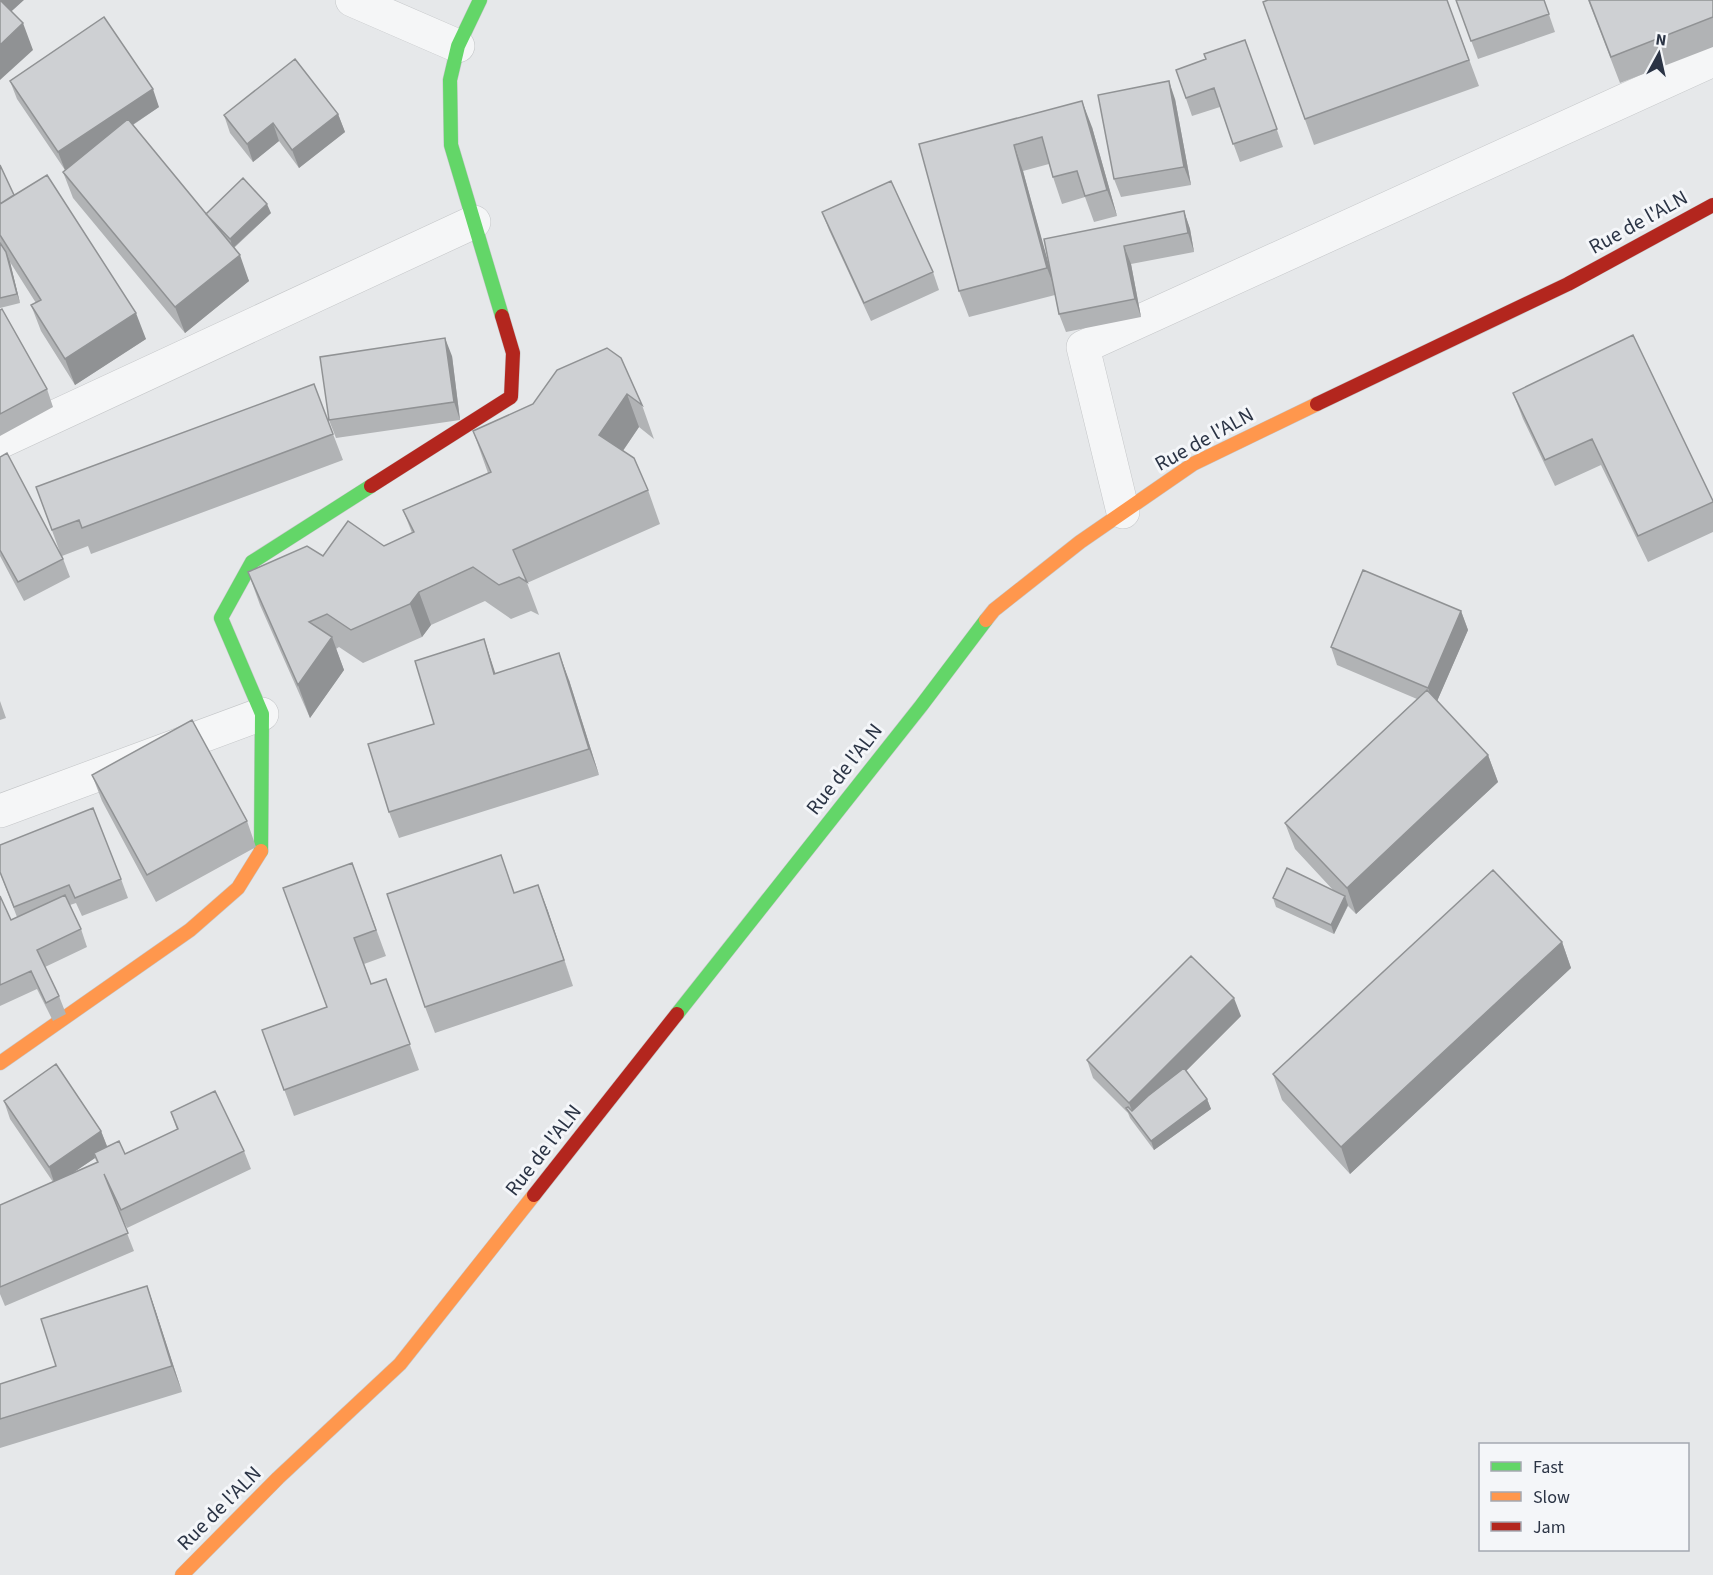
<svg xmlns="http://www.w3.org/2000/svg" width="1713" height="1575" font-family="'Source Sans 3',sans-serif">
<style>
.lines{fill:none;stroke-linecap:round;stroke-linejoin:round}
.street-casing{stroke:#c4c6c8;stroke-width:34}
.fast-casing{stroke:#c4c6c8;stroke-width:15}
.slow-casing{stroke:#c4c6c8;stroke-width:15}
.jam-casing{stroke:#c4c6c8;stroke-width:15}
.street{stroke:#f5f6f7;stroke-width:33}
.fast{stroke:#63d668;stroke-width:14}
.slow{stroke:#ff974d;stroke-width:14}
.jam{stroke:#b3261e;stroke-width:14}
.wall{fill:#b1b3b5;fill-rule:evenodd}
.shaded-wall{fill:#909294}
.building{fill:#ced0d3;stroke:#909294;stroke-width:1.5}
.labels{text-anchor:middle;stroke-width:6;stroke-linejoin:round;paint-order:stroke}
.street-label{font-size:21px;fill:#2b3445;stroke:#f4f6f9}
</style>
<rect width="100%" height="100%" fill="#e6e8ea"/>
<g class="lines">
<g class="street-casing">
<path id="street" d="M352 0 458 46
M0 442 474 222
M1123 512 1083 347 1713 60
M0 811 262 714"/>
</g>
<g class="fast-casing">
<path id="fast" d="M480 0 458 46 450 80 451 145 502 316
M261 851 262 714 221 618 252 562 371 486
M677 1014 921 706 986 620"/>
</g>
<g class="slow-casing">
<path id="slow" d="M986 620 994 610 1080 542 1193 464 1317 404
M0 1063 190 930 238 888 261 851
M182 1575 278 1478 400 1364 534 1195"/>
</g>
<g class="jam-casing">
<path id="jam" d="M1317 404 1568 284 1713 205
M371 486 511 397 513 353 502 316
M534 1195 677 1014"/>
</g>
<use href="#street" class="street"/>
<use href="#fast" class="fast"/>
<use href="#slow" class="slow"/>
<use href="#jam" class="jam"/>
</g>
<path class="wall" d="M1447 0 1479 86 1314 145 1263 2Z
M1456 0H1544L1555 32 1478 59Z
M1588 0H1713V47L1620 83Z
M1245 40 1283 147 1240 162 1220 107 1192 116 1176 70 1206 59Z
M10 81 159 107 133 125 206 214 271 213 234 248 249 281 185 333 73 198 63 172 65 170 17 99Z
M1175 99 1191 185 1121 197 1114 179Z
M338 114 345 132 299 168 279 141 253 162 230 133 224 115Z
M1092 127 1117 216 1094 222 1085 197 1062 204 1053 177 1049 164 1023 171 1050 271 1184 211 1190 229 1194 252 1131 264 1141 317 1066 332 1059 314 1055 295 969 317 959 291 919 144Z
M0 165 14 195 146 339 75 385 41 331 31 305 36 303 10 262 20 303 0 308Z
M822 212 933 272 939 290 871 321 829 230Z
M0 310 47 389 53 407 0 436Z
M607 348 642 405 654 439 639 427 623 451 648 490 660 524 527 583 539 615 531 611 511 619 485 601 431 625 422 637 363 663 339 647 336 649 344 670 310 718 260 605 248 572 323 556 384 546 412 533 403 510 488 473 473 431 533 404Z
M452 356 460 420 336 438 329 420Z
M1513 393 1713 501V532L1648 562 1601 465 1555 486 1523 419Z
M333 434 343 460 91 554 88 546 62 556 70 577 24 601 0 556V457L61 555 36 487Z
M1461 611 1468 630 1437 701 1488 755 1498 782 1356 914 1348 906 1334 934 1276 907 1273 898 1334 891 1295 849 1285 823 1417 699 1337 665 1331 647Z
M496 673 569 680 599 775 399 838 389 812 434 724Z
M0 701 6 718 0 720Z
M92 775 247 821 256 847 156 902 102 801Z
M0 845 121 879 128 898 82 916 76 903 70 905 81 929 87 947 45 967 59 996 66 1014 53 1021 37 989 0 1006V896L11 920 17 917 0 873Z
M501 855 514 893 538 885 573 986 435 1033 425 1007Z
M352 863 386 956 364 964 371 984 386 979 419 1070 294 1116 262 1030 327 1007Z
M1562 942 1571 968 1350 1174 1282 1100 1273 1074Z
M1241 1016 1186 1071 1207 1099 1211 1109 1154 1150 1130 1118 1128 1113 1093 1078 1087 1060Z
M4 1101 101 1131 107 1146 125 1154 177 1130 171 1112 244 1151 251 1169 127 1228 116 1205 134 1251 5 1306 0 1294V1205L53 1182 10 1119ZM95 1158 97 1163 71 1174Z
M147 1286 156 1312 182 1392 0 1448V1384L56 1366Z"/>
<path class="shaded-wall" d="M0 0H24L3 19Z
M23 23 33 50 0 80V45Z
M1169 81 1175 99 1191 185 1184 167Z
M153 89 159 107 65 170 58 152Z
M1082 101 1092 127 1117 216 1107 190Z
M338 114 345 132 299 168 292 150Z
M273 123 279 141 253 162 247 144Z
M1014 145 1023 171 1057 294 1047 268Z
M267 204 271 213 233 248 230 239Z
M1184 211 1190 229 1194 252 1188 233Z
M1124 246 1131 264 1141 317 1135 299Z
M6 252 10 262 20 303 17 294Z
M240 255 249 281 185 333 175 307Z
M136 313 146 339 75 385 65 359Z
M445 338 452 356 460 420 454 402Z
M627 394 639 427 611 468 599 435Z
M419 592 431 625 422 637 410 604Z
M1461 611 1468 630 1435 706 1428 688Z
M332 637 344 670 310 718 298 685Z
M484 639 493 666 504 700 494 674Z
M559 653 569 680 599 775 589 749Z
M1488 755 1498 782 1356 914 1347 888Z
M538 885 548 911 573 986 564 960Z
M1345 896 1348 905 1334 934 1331 925Z
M1562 942 1571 968 1350 1174 1341 1147Z
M1234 998 1241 1016 1136 1121 1129 1103Z
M1207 1099 1211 1109 1154 1150 1151 1141Z
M101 1131 108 1149 94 1153 95 1158 55 1185 49 1167Z
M147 1286 156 1312 182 1392 172 1366Z"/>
<path class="building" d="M0 0 23 23 0 45Z
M1268 0H1447L1469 60 1305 119 1263 2Z
M1456 0H1544L1549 14 1471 41Z
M1589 0H1713V17L1611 57Z
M104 17 153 89 58 152 10 81Z
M1245 40 1277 129 1233 144 1214 88 1186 98 1176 70 1206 59 1204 54Z
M295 59 338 114 292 150 273 123 247 144 224 115Z
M1169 81 1184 167 1114 179 1098 95Z
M1082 101 1107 190 1085 196 1077 171 1053 177 1042 137 1014 145 1047 268 959 291 919 144Z
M128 119 240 255 175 307 63 172Z
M0 165 14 195 0 204Z
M47 175 136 313 65 359 31 305 41 300 0 235V204Z
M243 178 267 204 230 239 206 214Z
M891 181 933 272 864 303 822 212Z
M1184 211 1188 233 1124 246 1135 299 1059 314 1044 239Z
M0 243 6 252 17 294 0 298Z
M2 309 47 389 0 414V310Z
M1633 335 1713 501V502L1638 536 1592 439 1545 460 1513 393Z
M445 338 454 402 329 420 320 357Z
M607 348 621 358 642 405 627 394 599 435 634 458 648 490 513 550 527 582 519 577 499 585 473 567 419 592 410 604 351 630 327 614 309 622 332 637 298 685 248 572 307 546 323 556 348 521 384 546 414 532 403 510 491 472 473 431 533 404 557 370Z
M314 384 333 434 82 528 79 520 52 530 36 487Z
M7 453 63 559 18 582 0 550V457Z
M1363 570 1461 611 1428 688 1331 647Z
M484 639 494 674 559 653 589 749 389 812 368 744 434 724 415 661Z
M1427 690 1488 755 1347 888 1285 823Z
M192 720 247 821 147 875 92 775Z
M93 808 121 879 75 898 69 885 14 907 0 872V845Z
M501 855 514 893 538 885 564 960 425 1007 387 894Z
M352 863 376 930 354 938 371 984 386 979 410 1044 284 1090 262 1030 327 1007 283 888Z
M1287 868 1345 896 1331 925 1273 898Z
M1493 870 1562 942 1341 1147 1273 1074Z
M65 895 81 929 37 950 59 996 46 1003 31 971 0 985V896L11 920Z
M1191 956 1234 998 1129 1103 1087 1060Z
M56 1064 101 1131 49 1167 4 1101Z
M1184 1068 1207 1099 1151 1141 1126 1108 1128 1107 1132 1111 1148 1096Z
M215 1091 244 1151 121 1210 104 1174 128 1233 0 1287V1205L98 1162 94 1153 119 1141 125 1154 178 1129 171 1112Z
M147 1286 172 1366 0 1419V1384L56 1366 41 1319Z"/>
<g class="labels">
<g class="street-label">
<text transform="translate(1638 222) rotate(-29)" y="7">Rue de l'ALN</text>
<text transform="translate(1204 439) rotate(-29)" y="7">Rue de l'ALN</text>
<text transform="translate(844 769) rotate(-52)" y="7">Rue de l'ALN</text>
<text transform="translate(543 1150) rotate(-52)" y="7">Rue de l'ALN</text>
<text transform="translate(219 1508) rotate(-45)" y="7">Rue de l'ALN</text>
</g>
</g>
<rect x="1479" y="1443" width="210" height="108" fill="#f4f6f9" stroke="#a4a8b1" stroke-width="1.5"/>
<rect x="1491" y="1462" width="30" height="9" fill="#63d668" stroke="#a4a8b1" stroke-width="1.5"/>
<text x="1533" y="1473" font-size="18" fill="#2b3445">Fast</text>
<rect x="1491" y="1492" width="30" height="9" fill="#ff974d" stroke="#a4a8b1" stroke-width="1.5"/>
<text x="1533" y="1503" font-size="18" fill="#2b3445">Slow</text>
<rect x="1491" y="1522" width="30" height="9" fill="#b3261e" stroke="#a4a8b1" stroke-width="1.5"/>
<text x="1533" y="1533" font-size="18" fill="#2b3445">Jam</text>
<g transform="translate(1659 54) rotate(8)" stroke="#f4f6f9" stroke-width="4.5" paint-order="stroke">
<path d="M0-4.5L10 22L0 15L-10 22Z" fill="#2b3445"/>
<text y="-9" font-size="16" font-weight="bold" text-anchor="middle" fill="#2b3445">N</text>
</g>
</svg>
